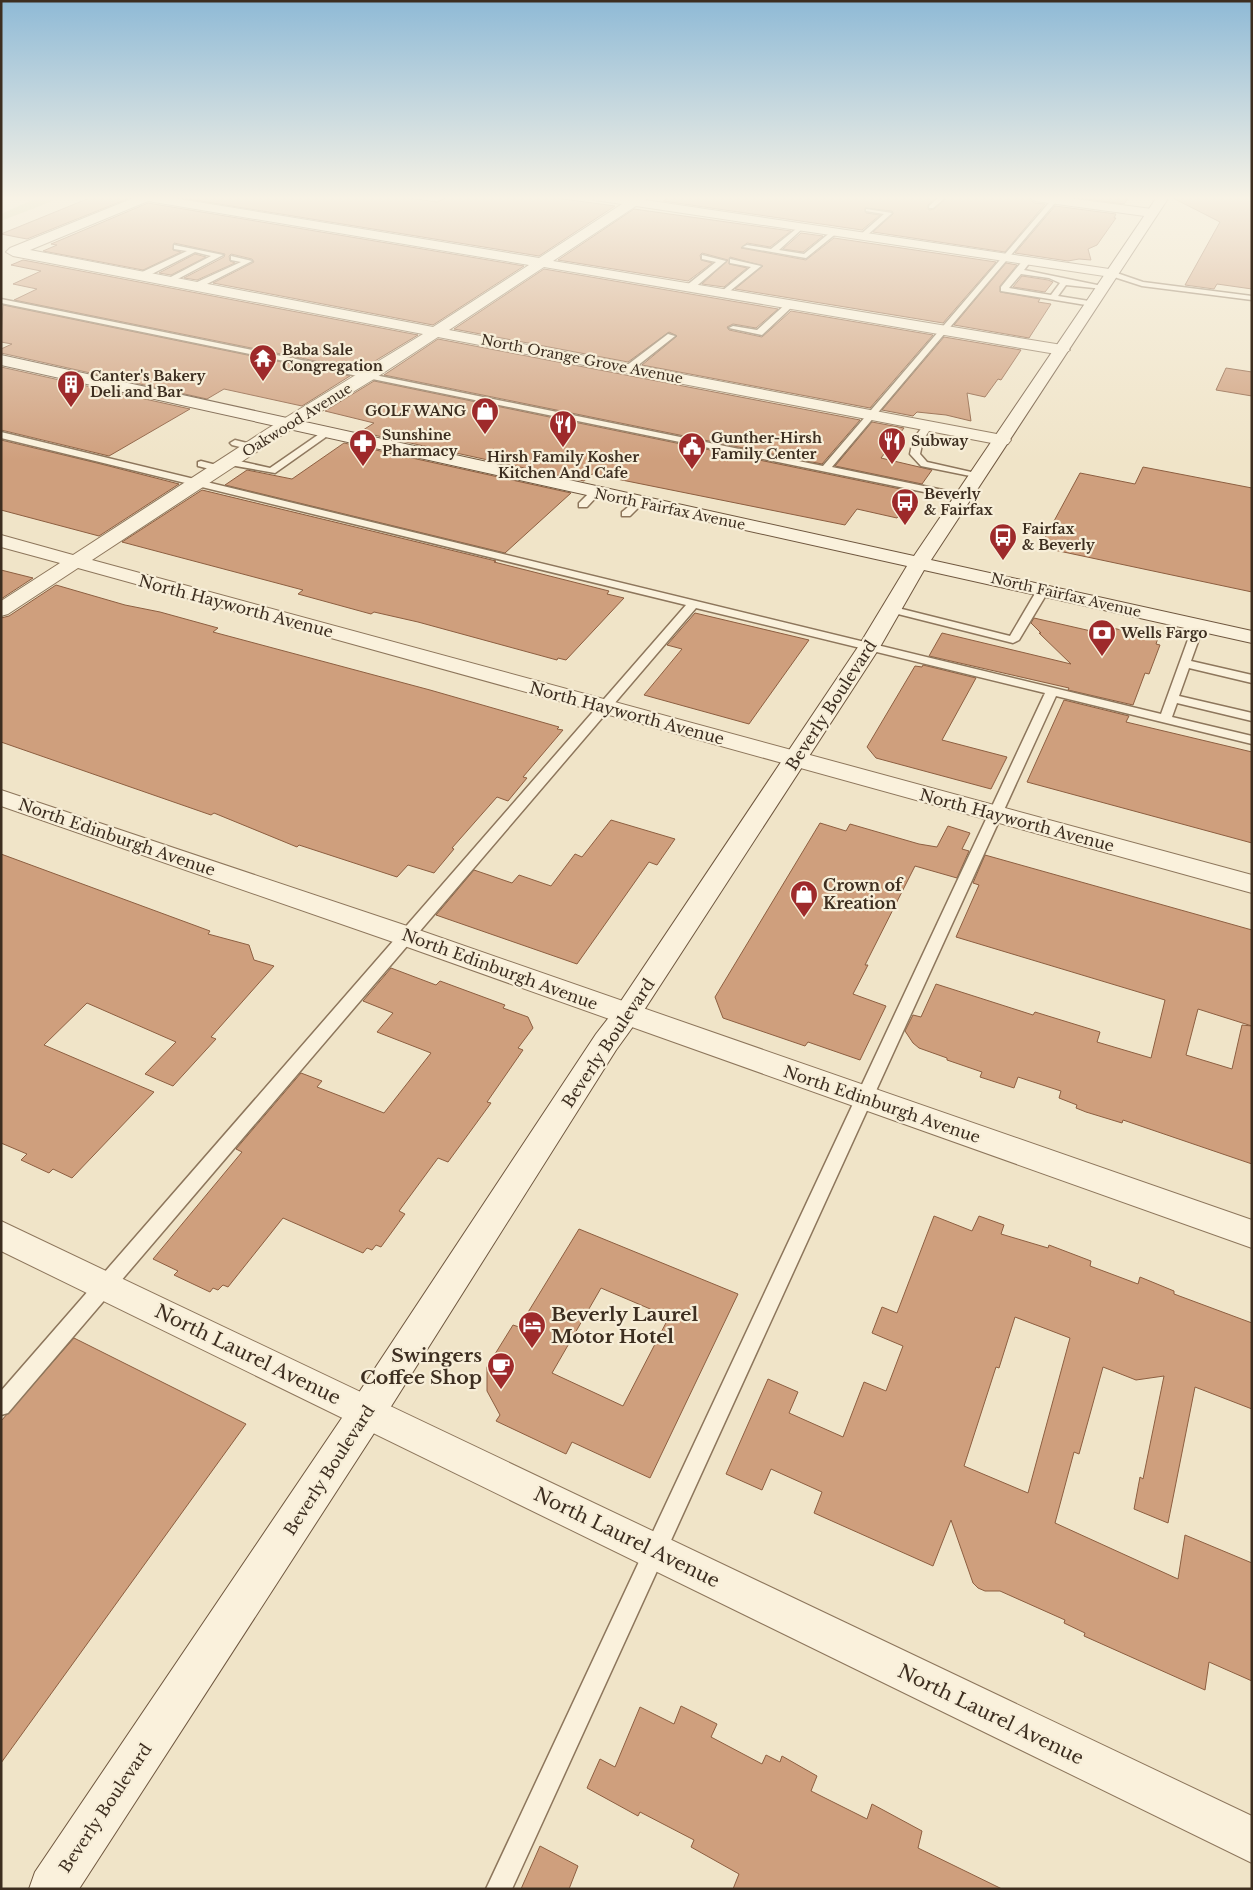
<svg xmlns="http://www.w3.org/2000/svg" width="1253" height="1890" font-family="'Libre Baskerville',serif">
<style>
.green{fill:#c9cf9b}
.building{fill:#cf9f7d;stroke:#8d5f41;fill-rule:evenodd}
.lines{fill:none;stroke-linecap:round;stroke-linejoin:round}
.lane-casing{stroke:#8d765c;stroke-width:3}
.street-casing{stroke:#8d765c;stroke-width:2}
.secondary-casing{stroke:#6f573f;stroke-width:2}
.lane{fill:#faf1dc;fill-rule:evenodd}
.street{fill:#faf1dc;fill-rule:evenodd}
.secondary{fill:#faf1dc;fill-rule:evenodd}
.labels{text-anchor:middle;stroke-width:4.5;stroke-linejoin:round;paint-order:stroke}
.far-poi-label{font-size:14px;font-weight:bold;fill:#3d2e20;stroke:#f7eed8;text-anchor:start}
.far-street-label{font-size:14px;fill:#3d2e20;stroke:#f7eed8}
.street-label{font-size:16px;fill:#3d2e20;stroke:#f7eed8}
.poi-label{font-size:16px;font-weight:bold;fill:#3d2e20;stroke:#f7eed8;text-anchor:start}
.near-poi-label{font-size:19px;font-weight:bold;fill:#3d2e20;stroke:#f7eed8;text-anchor:start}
.near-street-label{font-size:19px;fill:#3d2e20;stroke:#f7eed8}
</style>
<rect width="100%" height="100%" fill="#f0e4c8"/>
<path class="green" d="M39 197H63L1 221V214Z"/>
<path class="building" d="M92 197H132L27 239 1 234Z
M176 197H403L437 202 448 197H549L615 206 539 256Z
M670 197H937L928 205 929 210 934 209 948 197H1027L1034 203 1045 204 1005 252 873 232 893 214 892 211 865 208 866 213 880 215 862 230 663 201Z
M1070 197H1129L1124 204Z
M1171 197H1252V289L1217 284 1214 289 1185 285 1220 222Z
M148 203 524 266 433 325 213 283 254 262 252 259 231 254 229 256 230 261 235 263 197 280 184 278 224 257 225 254 174 243 173 250 181 252 143 270 43 251 57 245 51 244Z
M1055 206 1116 214 1114 218H1116L1097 245 1088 249 1091 260 1079 259 1068 261 1015 253Z
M634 209 791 231 770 247 747 243 741 248 806 260 834 238 996 262 943 323 735 289 763 266 730 257 729 264 747 268 724 287 702 284 728 260 702 253 700 255 701 260 712 263 688 281 558 260Z
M801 233 823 236 803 252 783 249Z
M195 254 206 257 171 275 159 273Z
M23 260 418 335 360 370 14 300 37 289 13 284 41 271 11 265Z
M1006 263 1017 265 1000 286V292L1040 299 1038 302 1051 304 1029 338 954 325Z
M544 269 778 309 756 328 733 324 727 327 729 330 762 337 791 311 933 335 870 408 642 365 677 336 669 332 628 362 454 329Z
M1022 276 1048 280 1053 282 1045 292 1013 287Z
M3 305 350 376 302 406 224 389 207 399 1 353V349L12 344 1 342Z
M944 337 1021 350 1001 380 998 379 985 397 967 393 971 421 946 415 917 412 913 416 882 410Z
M438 339 860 420 822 464 384 375Z
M1 367 190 409 109 456 1 430Z
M1226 368 1252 372V396L1216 390Z
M374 381 915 492 897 518 857 509 845 525 592 474 584 481 360 432 374 423 325 411Z
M872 422 904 428 881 458 932 470 922 484 835 466Z
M1 440 97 463 179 484 99 536 1 510Z
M344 443 571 493 505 553 225 485 247 470 292 479Z
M1143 467 1252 488V592L1040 547 1080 473 1135 484Z
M202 490 496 561 494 562 609 591 607 594 624 598 566 660 558 658 557 660 418 622 374 612 371 614 298 594 303 590 122 542Z
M1 570 33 578 1 599Z
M56 585 125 605 160 612 218 628 213 632 430 690 559 727 557 729 563 730 523 777 527 778 508 801 497 797 452 848 454 849 434 873 408 865 397 877 299 845 297 847 214 813 211 815 1 742V618L9 616Z
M695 613 809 640 749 724 644 695 682 649 667 645Z
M1034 618 1091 631 1094 624 1158 638 1156 644 1160 645 1149 674 1145 673 1133 705 1068 690 1069 688 929 656 942 633 1071 664 1039 633H1041L1031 623Z
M923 665 976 678 942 740 1007 757 991 789 876 758 867 747 915 666 922 667Z
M1064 700 1129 716 1126 722 1252 752V843L1027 782Z
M611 820 675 839 657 865 649 862 577 964 436 915 474 870 512 883 519 875 551 886 575 854 582 857Z
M820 823 846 831 850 824 919 844 937 847 948 826 970 833 962 849 969 851 957 878 915 866 865 965H868L853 994 886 1006 860 1060 808 1042 805 1046 723 1018 715 997Z
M1 854 210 931 208 934 249 945 254 960 274 966 211 1037 216 1039 173 1086 145 1074 176 1042 87 1003 44 1045 154 1092 72 1178 53 1169 49 1173 21 1160 27 1154 1 1143Z
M985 855 1252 930V1026L1198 1009 1186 1055 1232 1069 1242 1025 1252 1026V1164L1123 1120 1122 1123 1086 1112 1076 1108 1077 1105 1059 1098 1061 1091 1018 1077 1014 1088 980 1077 982 1072 947 1060V1058L919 1048 913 1043 905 1031 913 1015 921 1017 936 984 1033 1015 1035 1012 1100 1032 1097 1042 1151 1058 1165 1000 956 937 979 885 973 883Z
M391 968 436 985 440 981 505 1005 503 1008 528 1017 533 1028 518 1048 523 1050 487 1102 491 1103 448 1162 438 1158 399 1211 405 1214 381 1247 376 1245 372 1250 367 1248 363 1253 283 1218 228 1287 223 1285 218 1290 213 1288 210 1292 174 1275 178 1271 153 1259 242 1152 236 1149 301 1073 322 1081 317 1087 384 1113 431 1053 377 1032 393 1013 363 1001Z
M934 1216 972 1231 979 1216 1004 1225 1001 1234 1048 1248 1049 1245 1091 1261 1090 1266 1138 1284 1140 1277 1174 1291V1294L1252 1323V1409L1195 1387 1168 1523 1134 1509 1140 1477 1143 1479 1164 1376 1136 1380 1103 1367 1079 1454 1074 1452 1055 1523 1178 1579 1185 1535 1252 1563V1681L1209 1662 1205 1690 1084 1636 1085 1633 1064 1623 1065 1620 1000 1591H985L978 1588 973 1583 951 1520 933 1566 814 1513 822 1492 771 1469 762 1490 726 1474 768 1379 798 1392 789 1413 843 1437 864 1382 886 1391 903 1346 872 1333 882 1307 897 1313ZM1015 1317 1070 1338 1028 1493 964 1466 996 1367 999 1368Z
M579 1229 738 1294 650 1478 572 1442 566 1454 496 1421 500 1415 487 1391V1367L513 1325 519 1327ZM601 1288 669 1317 623 1406 552 1373Z
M74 1338 246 1424 1 1763V1421Z
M681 1706 717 1724 711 1737 762 1764 766 1755 780 1762 782 1756 817 1776 811 1791 867 1819 872 1804 922 1831 918 1848 1002 1889H733L739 1874 691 1847 694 1840 640 1812 638 1816 587 1788 600 1759 615 1767 640 1707 674 1724Z
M540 1846 578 1866 569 1889H521Z"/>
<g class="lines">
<g class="lane-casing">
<path id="lane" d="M939 197H946L933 208H929V206Z
M1054 197H1060L832 467 967 495V499L963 500 1 303V299L823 466Z
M866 209 892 213 864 238 861 234 884 214 866 211Z
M801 225 803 228 779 250 804 254 832 231 838 232 806 258 743 247 747 245 771 249Z
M174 245 223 255 172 282 165 280 211 256 195 252 146 277H140V273L187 251 174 249Z
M702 255 726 261 693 289H687V285L716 262 702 259Z
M231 256 252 261 201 287H195V283L241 262 231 260Z
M730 259 761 266 725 295H722V291L751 267 730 263Z
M1024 259 1031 261 1024 270 1107 287 1103 289 1066 285 1058 296 1095 302 1096 304 1092 306 1001 291V287ZM1021 274 1049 278 1060 283 1051 295 1009 288Z
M1111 271 1143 282 1252 296V300L1142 286 1108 275 1107 273Z
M788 302 795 304 762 335 729 328 733 326 757 330Z
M668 334 675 336 632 370H626V366Z
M925 423 933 425 923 440 920 454 927 462 980 474V478L921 466 910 454 913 440Z
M325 430 333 432 275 473 230 465 225 462 230 459 270 468Z
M1 432 1161 714 1194 623 1198 622 1204 625 1191 661 1252 675V683L1189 668 1179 696 1252 713V721L1177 703 1172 717 1252 736V744L1056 696 512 1889H486L1045 693 696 608 8 1413 1 1415V1391L686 605 1 438Z
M235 440 255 445 257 447 252 450 232 445 230 443Z
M201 461 224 467 226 469 221 472 198 466V462Z
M591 491 600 493 587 507H579V503Z
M638 499 643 502 642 504 630 516H622V512Z
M1043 587 1049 590 1019 640 1013 643 886 611 884 609 890 606 1010 636 1037 590Z"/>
</g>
<g class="street-casing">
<path id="street" d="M136 197H167L539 258 622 204 594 200 592 197H648L645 200 1116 270 1118 273 1116 276 1111 277 636 206 553 261 1062 345 1070 350 1062 355 544 267 449 330 1002 435 1008 436 1011 440 1008 444 1002 445 438 337 374 379 279 437 92 560 1252 875V893L78 568 8 614 1 616V601L60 563 1 547V535L73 555 267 429 423 334 13 256 6 252 10 248ZM148 201 529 265 433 327 30 250Z
M1029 197H1059L1152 209 1158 213 1152 217 1035 201Z
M1 790 416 929 1252 1220V1248L396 943 1 806Z
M1 1221 1252 1816V1863L1 1251Z"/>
</g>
<g class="secondary-casing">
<path id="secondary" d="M1157 197H1169L931 560 1252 631V643L924 570 880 647 637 1021 616 1050 380 1424 79 1889H29L35 1872 354 1400 596 1034 617 1007 858 647 907 566 1 365V355L914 556Z"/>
</g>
<use href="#lane" class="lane"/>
<use href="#street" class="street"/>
<use href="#secondary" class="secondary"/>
</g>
<linearGradient id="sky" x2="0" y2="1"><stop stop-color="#8fbad6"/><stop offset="0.43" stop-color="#f8f3e6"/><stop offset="1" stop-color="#f8f3e6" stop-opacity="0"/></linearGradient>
<rect width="1253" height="461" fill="url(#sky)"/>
<defs>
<g id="temple-pin" transform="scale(1.4375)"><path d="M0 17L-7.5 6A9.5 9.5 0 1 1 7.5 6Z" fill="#9e2a2b" stroke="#f7eed8"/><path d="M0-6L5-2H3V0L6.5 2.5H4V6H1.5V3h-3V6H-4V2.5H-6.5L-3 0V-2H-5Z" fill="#fff"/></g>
<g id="building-pin" transform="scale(1.4375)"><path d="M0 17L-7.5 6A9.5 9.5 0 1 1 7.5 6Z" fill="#9e2a2b" stroke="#f7eed8"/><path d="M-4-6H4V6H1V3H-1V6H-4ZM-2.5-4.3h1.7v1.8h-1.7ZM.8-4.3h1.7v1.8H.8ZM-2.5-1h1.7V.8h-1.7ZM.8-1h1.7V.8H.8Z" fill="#fff"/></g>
<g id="shop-pin" transform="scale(1.4375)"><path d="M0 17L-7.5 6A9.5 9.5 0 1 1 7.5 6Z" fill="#9e2a2b" stroke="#f7eed8"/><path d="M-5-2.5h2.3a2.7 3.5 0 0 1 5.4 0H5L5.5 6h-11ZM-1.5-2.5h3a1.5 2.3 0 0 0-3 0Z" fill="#fff"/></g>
<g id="restaurant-pin" transform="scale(1.4375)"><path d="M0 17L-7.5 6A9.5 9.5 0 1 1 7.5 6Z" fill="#9e2a2b" stroke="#f7eed8"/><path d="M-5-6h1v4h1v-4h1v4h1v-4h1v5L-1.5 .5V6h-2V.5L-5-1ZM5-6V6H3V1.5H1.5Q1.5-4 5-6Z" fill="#fff"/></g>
<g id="pharmacy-pin" transform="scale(1.4375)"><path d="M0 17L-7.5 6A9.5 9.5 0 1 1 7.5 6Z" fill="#9e2a2b" stroke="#f7eed8"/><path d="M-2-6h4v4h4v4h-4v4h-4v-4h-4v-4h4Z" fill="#fff"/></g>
<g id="civic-pin" transform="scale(1.4375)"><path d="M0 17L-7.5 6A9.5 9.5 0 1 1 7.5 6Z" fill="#9e2a2b" stroke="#f7eed8"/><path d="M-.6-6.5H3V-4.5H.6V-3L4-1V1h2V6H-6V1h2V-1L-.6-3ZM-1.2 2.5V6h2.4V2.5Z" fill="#fff"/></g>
<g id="bus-pin" transform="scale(1.4375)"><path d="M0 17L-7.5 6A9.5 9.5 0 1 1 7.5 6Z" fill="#9e2a2b" stroke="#f7eed8"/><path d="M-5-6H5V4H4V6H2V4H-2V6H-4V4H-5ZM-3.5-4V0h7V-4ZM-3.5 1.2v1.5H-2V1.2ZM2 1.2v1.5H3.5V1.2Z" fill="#fff"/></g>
<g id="bank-pin" transform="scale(1.4375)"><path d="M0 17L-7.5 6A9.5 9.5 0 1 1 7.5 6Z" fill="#9e2a2b" stroke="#f7eed8"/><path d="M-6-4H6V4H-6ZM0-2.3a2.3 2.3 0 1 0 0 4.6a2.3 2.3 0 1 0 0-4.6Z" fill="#fff"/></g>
<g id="hotel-pin" transform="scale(1.4375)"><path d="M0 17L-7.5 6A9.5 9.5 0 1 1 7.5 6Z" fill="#9e2a2b" stroke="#f7eed8"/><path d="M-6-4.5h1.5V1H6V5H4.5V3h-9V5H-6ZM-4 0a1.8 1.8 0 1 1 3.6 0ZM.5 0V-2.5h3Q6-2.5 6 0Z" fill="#fff"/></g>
<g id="cafe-pin" transform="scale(1.4375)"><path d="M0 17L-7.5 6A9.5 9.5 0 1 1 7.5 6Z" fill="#9e2a2b" stroke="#f7eed8"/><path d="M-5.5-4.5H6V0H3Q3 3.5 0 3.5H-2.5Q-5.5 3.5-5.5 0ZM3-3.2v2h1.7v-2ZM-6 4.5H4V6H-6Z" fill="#fff"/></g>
</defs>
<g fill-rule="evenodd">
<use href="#temple-pin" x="263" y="358"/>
<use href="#building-pin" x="71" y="384"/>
<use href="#shop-pin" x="485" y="411"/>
<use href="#restaurant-pin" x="563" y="424"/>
<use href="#restaurant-pin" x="892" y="441"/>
<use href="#pharmacy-pin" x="363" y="443"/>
<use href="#civic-pin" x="692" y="446"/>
<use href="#bus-pin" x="905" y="502"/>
<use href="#bus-pin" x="1003" y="537"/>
<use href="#bank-pin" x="1102" y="633"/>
<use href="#shop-pin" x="804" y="894"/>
<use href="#hotel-pin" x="532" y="1325"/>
<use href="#cafe-pin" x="501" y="1366"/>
</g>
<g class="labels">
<g class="far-poi-label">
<text x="282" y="355">Baba Sale<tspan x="282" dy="16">Congregation</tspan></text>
<text x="90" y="381">Canter's Bakery<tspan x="90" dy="16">Deli and Bar</tspan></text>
<text x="466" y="416" text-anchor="end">GOLF WANG</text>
<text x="382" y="440">Sunshine<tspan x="382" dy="16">Pharmacy</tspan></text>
<text x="711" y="443">Gunther-Hirsh<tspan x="711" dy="16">Family Center</tspan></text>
<text x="911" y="446">Subway</text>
<text x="563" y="462" text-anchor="middle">Hirsh Family Kosher<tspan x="563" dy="16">Kitchen And Cafe</tspan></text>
<text x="924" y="499">Beverly<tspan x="924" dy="16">&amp; Fairfax</tspan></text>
<text x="1022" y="534">Fairfax<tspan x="1022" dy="16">&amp; Beverly</tspan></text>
<text x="1121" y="638">Wells Fargo</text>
</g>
<g class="far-street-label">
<text transform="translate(582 359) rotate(11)" y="5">North Orange Grove Avenue</text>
<text transform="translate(297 420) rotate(-32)" y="5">Oakwood Avenue</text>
<text transform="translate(670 509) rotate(12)" y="5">North Fairfax Avenue</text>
<text transform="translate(1066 595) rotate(13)" y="5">North Fairfax Avenue</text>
</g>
<g class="street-label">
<text transform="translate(236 606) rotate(15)" y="6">North Hayworth Avenue</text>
<text transform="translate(831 705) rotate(-57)" y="6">Beverly Boulevard</text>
<text transform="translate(627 713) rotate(15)" y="6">North Hayworth Avenue</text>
<text transform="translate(1017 820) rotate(15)" y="6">North Hayworth Avenue</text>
<text transform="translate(117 837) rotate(19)" y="6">North Edinburgh Avenue</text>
<text transform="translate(500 969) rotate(20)" y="6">North Edinburgh Avenue</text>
<text transform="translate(608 1043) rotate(-56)" y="6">Beverly Boulevard</text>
<text transform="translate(882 1104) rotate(19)" y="6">North Edinburgh Avenue</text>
<text transform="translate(329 1470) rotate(-57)" y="6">Beverly Boulevard</text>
<text transform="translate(105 1808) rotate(-56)" y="6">Beverly Boulevard</text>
</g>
<g class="poi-label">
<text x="823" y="891">Crown of<tspan x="823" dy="18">Kreation</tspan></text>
</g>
<g class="near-poi-label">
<text x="551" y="1321">Beverly Laurel<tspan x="551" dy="22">Motor Hotel</tspan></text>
<text x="482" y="1362" text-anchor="end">Swingers<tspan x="482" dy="22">Coffee Shop</tspan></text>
</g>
<g class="near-street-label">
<text transform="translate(248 1354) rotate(26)" y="7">North Laurel Avenue</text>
<text transform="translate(627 1537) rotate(26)" y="7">North Laurel Avenue</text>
<text transform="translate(991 1714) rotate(26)" y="7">North Laurel Avenue</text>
</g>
</g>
<rect width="1253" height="1890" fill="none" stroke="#3d2e20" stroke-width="5"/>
</svg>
